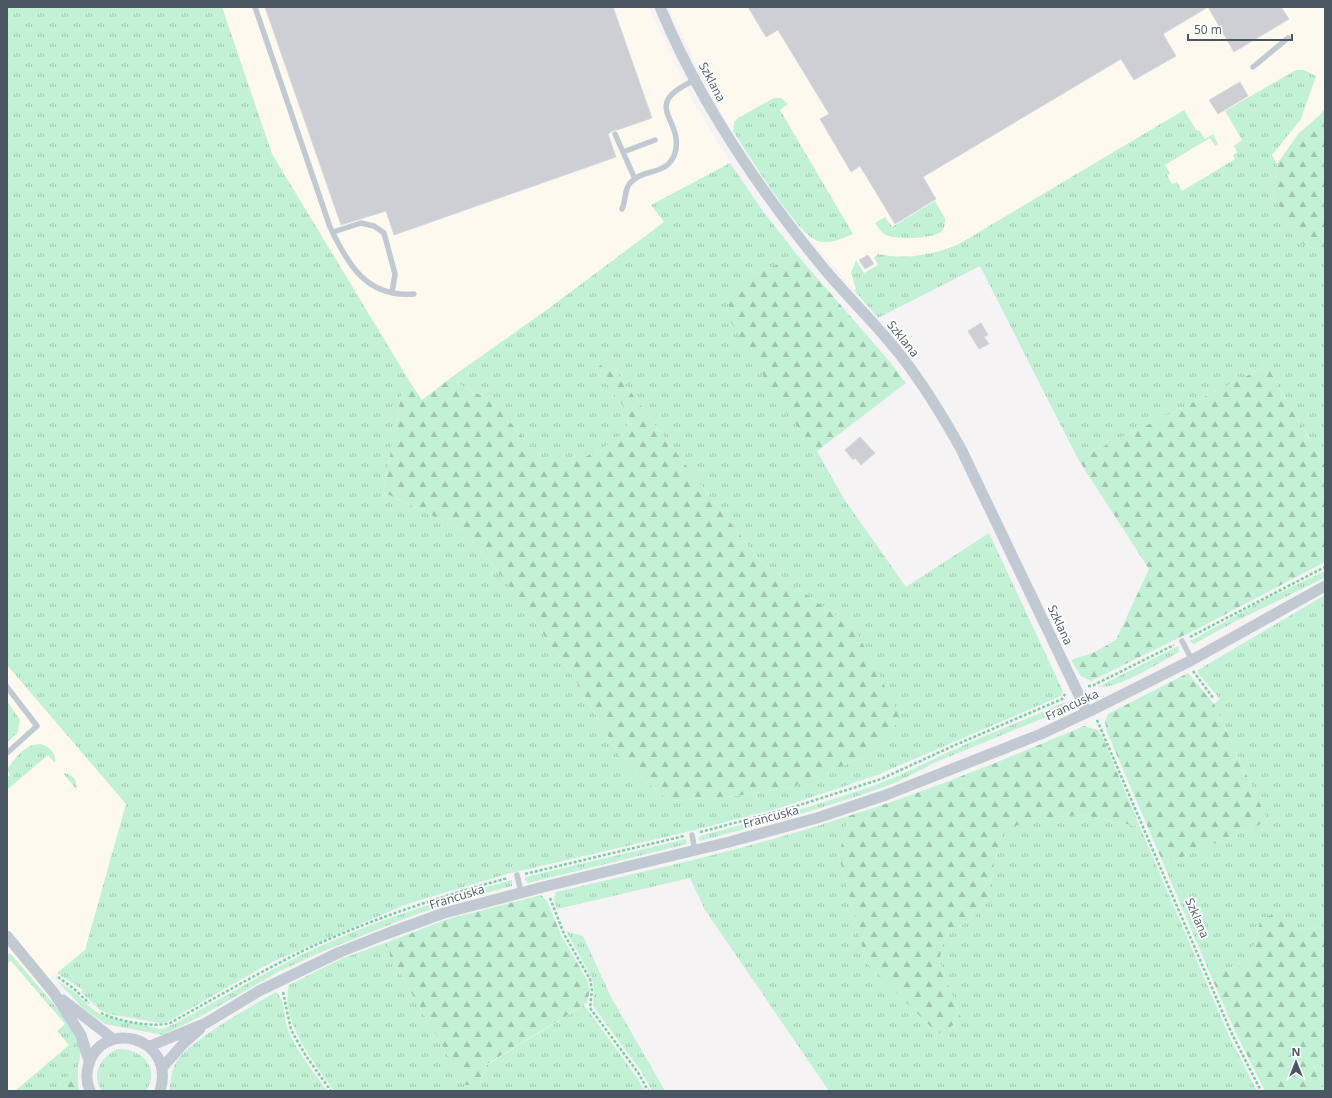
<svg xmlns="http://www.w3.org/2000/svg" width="1332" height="1098" font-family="'Open Sans',sans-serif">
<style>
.commercial{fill:#fdf9ef}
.grass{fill:url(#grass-tufts)}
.forest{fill:url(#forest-firs)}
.building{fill:#cdcfd5;stroke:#d7d9de}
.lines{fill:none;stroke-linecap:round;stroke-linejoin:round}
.path{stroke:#7ad0a6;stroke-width:2.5;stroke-dasharray:3 2;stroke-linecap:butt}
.lane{stroke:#c1cad2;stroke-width:5.5}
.street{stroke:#c1cad2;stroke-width:11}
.labels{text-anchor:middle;stroke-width:3.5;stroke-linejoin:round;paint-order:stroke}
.street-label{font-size:12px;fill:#4a5661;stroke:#fff}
</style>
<defs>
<pattern id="grass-tufts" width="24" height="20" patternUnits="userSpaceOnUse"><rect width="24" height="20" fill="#c3f1d5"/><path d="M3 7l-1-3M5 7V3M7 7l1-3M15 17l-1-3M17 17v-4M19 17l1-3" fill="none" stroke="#a0c6b0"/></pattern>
<pattern id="forest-firs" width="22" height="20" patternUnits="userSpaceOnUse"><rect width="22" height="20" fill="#c3f1d5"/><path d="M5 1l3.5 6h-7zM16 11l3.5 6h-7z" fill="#a0c6b0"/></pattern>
</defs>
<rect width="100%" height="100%" fill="#f5f3f3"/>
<path class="commercial" d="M222 7H648L692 99 730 163 651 205 664 222 552 306 422 400 272 154Z
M669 7H1325V108L1321 114 1299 133 1277 164 1273 196 1216 278 1130 180 878 318 807 235 775 193 725 119 702 76Z
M7 665 126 804 85 950 39 987 72 1030 78 1067 51 1091H7Z"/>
<path class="grass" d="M7 7H222L272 154 411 384 402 390 383 492 464 531 509 585 575 679 626 767 671 801 735 796 792 787 871 754 855 629 761 562 664 437 607 360 596 369 629 414 626 431 600 451 566 464 539 456 492 401 449 379 552 306 664 222 651 205 730 163 762 210 798 256 748 277 817 451 844 499 906 587 989 533 1061 687 1063 692 1061 696 877 775 783 807 695 830 507 874 407 904 270 963 167 1022 160 1023 109 1014 100 1010 81 992 83 990 57 973 85 950 126 804 7 665Z
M1296 70H1304L1316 76 1301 119 1272 155 1277 164 1273 196 1304 245 1325 252V466L1267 366 1078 459 980 266 878 318 854 290 856 289 851 273 856 260 864 273 878 265 874 257 878 254C906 260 933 255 959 244L1184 110 1197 131 1199 130 1205 139 1213 134 1218 144 1215 146 1210 138 1165 165 1170 173 1167 175 1172 184 1177 182 1182 191 1235 159 1233 155 1237 152 1234 146 1242 140 1225 111Z
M774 98H781L788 104 780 110 853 234C842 239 830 244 818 241 797 235 747 152 733 131L734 122 738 118Z
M935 201 945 218C945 223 945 229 941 232 931 239 896 240 886 235 881 232 878 228 875 223L885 217 892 227Z
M1325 571V577L1322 579 1236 621 1194 644 1190 641 1264 600Z
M1325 595V930L1324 927 1297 930 1260 921 1249 964 1210 974 1164 865 1268 821 1214 704 1220 699 1198 673V670Z
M1178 646 1179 652C1160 662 1119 689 1098 687Z
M7 701 20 720 18 732 7 743Z
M1066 702 1064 706 1056 713 936 762 899 781 870 792 811 811 700 841 699 839 700 836 812 806 870 787 898 776 966 744Z
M40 744C49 746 57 753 55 763L48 755 7 790V778L10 775 7 769C17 757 23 745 40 744Z
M63 773C72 774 78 779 76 789Z
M1084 815 1140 827 1229 1036 1257 1091H829L705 910 690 878 557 909 554 900 556 892C654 869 753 848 848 816L839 856 866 962 962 1020 939 961 945 936 975 916 988 896 994 864 1003 831 1036 818Z
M686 839 687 844 528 883 525 879V877Z
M512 880V886L455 901 409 917 326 950 280 971 203 1015 163 1035 105 1024 84 1009 58 982C76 989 86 1007 103 1016L155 1028 162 1029 174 1024C224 997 273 967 325 944 386 917 448 898 512 880Z
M566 931 583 936 611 997 665 1091H652L641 1071 593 1006 594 989 592 978Z
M388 942 390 956 465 1085H479L487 1065 584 1005 636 1076 645 1091H334C315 1064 279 1020 289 985L343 958Z
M7 953 12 955 60 1012 79 1040 81 1052 78 1067 51 1091H15L69 1045 57 1031 65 1024 11 961 7 964Z
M276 992C286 1001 283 1018 288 1030 297 1052 314 1072 327 1091H169C171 1081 171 1070 177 1061 189 1041 253 1005 276 992Z
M117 1049C142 1048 161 1068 146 1091H102C90 1074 101 1057 117 1049Z
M1325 1056V1090L1312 1062Z"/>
<path class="forest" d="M1325 108V252L1304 245 1273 196 1277 164 1299 133 1321 114Z
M798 256 890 362 906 383 817 451 786 412 729 319V295L748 277Z
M607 360 664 437 761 562 855 629 897 710 900 720 871 754 792 787 735 796 671 801 626 767 575 679 509 585 464 531 383 492 402 390 411 384 422 400 449 379 492 401 539 456 566 464 600 451 626 431 629 414 596 369Z
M1267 366 1325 466V562L1203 626 1091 681 1081 676 1071 660 1095 652 1116 640 1149 569 1078 459Z
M1188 673 1214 704 1268 821 1164 865 1107 732 1105 722 1108 714Z
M1084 726 1097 730 1102 736 1140 827 1084 815 1036 818 1003 831 994 864 988 896 975 916 945 936 939 961 962 1020 938 1034 866 962 839 856 848 816C929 791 1006 759 1084 726Z
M541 895 547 901 561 935 587 980 590 990 587 1003 487 1064 479 1085H465L390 956 388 942 445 920Z
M1274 913 1297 930 1324 927 1325 930V1056L1312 1062 1325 1091H1265L1235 1031 1210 974 1249 964 1260 921Z
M78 1067V1086L80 1091H51Z"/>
<path class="building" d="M265 7H613L652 118 617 130H614L608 134 616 157 394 235 386 211 341 225Z
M748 7H1281L1289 19 1234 52 1208 7 1163 34 1176 56 1134 80 1121 59 923 177 936 199 895 224 860 166 851 172 820 119 829 114 778 30 766 37Z
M1240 82 1248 96 1218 114 1209 100Z
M868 255 874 264 865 269 859 260Z
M981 323 988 335 984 337 989 344 979 349 968 331Z
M860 437 875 453 861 465 855 458 853 460 845 450Z"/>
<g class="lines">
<path class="path" d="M1190 637 1325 567
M1193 671 1214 699
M1088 686H1092L1174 645
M1097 720 1231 1032 1261 1091
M700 832 784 810 881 779 953 746 1062 699 1065 694
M525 874 684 836
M550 898 564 934 590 979 592 990 590 1008 639 1074 648 1091
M58 977 73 988 89 1003
M283 992 291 1030 306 1056 331 1091
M101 1013C117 1021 153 1028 170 1023 217 997 263 970 311 947 375 918 441 896 508 878"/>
<path class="lane" d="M255 7 330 227C348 265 367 298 414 294
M1253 67 1288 38
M615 134 635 179
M623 152 655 140
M622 209C626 201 624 190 630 183 643 168 668 176 675 153 685 119 638 106 695 80
M333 232 361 223 374 226 384 233 395 274 392 293
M1182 641 1192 660
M7 687 37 726 7 753
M692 835 695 851
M517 875 521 892"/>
<path class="street" d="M660 7C699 101 757 187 821 265 844 293 870 318 893 346 920 378 941 413 961 449L1087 712
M7 936 54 993 81 1035 89 1061
M63 1000 113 1039
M150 1046 206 1023 259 991 340 952 386 934 444 913 547 886 729 842 817 818 886 795 1041 734 1092 710 1192 660 1325 586
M162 1068 183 1044 200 1029
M90 1091C87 1084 86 1075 88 1067 100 1017 177 1036 160 1091"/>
</g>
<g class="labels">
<g class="street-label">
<text transform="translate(712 82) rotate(62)" y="4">Szklana</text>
<text transform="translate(903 339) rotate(51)" y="4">Szklana</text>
<text transform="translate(1060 625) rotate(65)" y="4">Szklana</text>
<text transform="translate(1072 705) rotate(-25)" y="4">Francuska</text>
<text transform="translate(771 817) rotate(-15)" y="4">Francuska</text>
<text transform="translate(457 897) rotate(-17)" y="4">Francuska</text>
<text transform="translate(1197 918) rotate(67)" y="4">Szklana</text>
</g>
</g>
<rect width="1332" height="1098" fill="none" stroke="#4a5661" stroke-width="16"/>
<g transform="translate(1296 1062)" stroke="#ffffff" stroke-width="3" paint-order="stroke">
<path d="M0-3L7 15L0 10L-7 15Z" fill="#4a5661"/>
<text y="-6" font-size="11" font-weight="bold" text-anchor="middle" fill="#4a5661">N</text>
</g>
<path d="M1188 34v6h104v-6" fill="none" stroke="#4a5661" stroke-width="2"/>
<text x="1194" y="34" font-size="12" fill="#4a5661" stroke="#ffffff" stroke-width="3" paint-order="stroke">50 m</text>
</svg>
